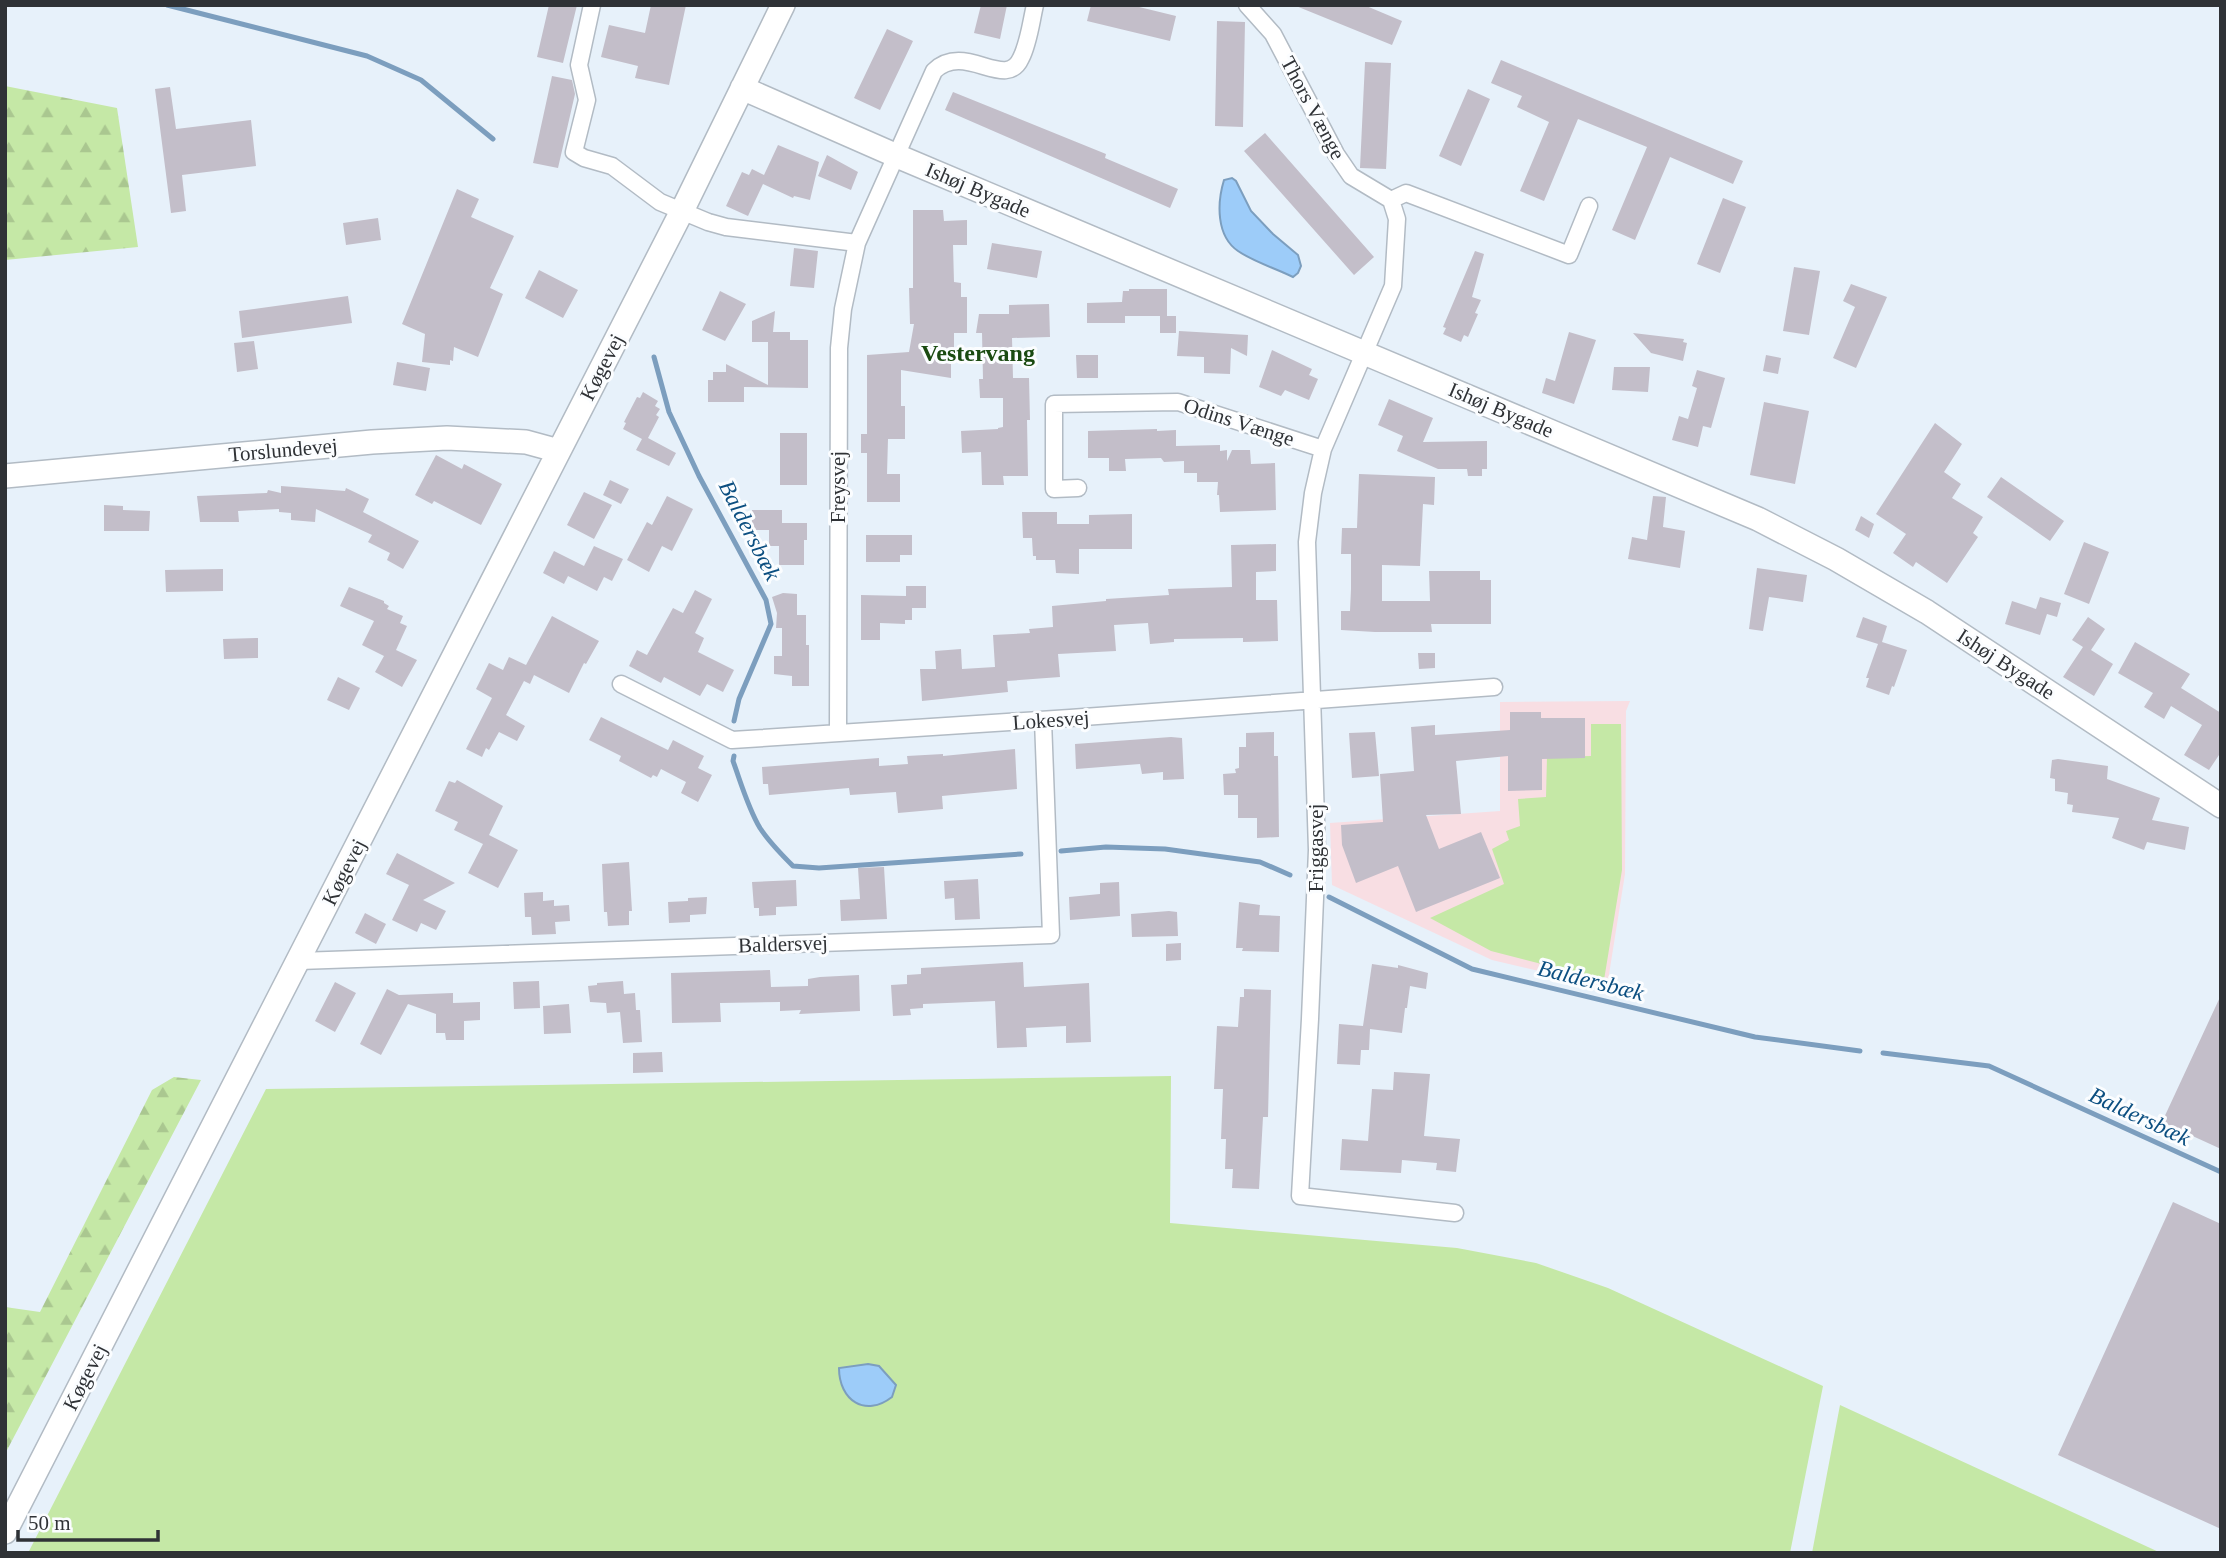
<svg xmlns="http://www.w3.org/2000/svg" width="2226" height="1558" font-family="'Times New Roman',serif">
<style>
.education{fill:#f8dee3}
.green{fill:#c5e8a6}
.forest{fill:url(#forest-firs)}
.water{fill:#9dccf9;stroke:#7c9ebe;stroke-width:2}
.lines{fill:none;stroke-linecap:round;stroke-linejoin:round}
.stream{stroke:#7c9ebe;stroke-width:5}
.building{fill:#c3bec9}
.street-casing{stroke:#b2bbc4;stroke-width:19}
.secondary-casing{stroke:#b2bbc4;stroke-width:26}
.street{stroke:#fff;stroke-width:16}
.secondary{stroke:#fff;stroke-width:23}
.labels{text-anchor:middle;stroke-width:6;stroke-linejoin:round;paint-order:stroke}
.street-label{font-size:21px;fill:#2f3236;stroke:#fbfdff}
.water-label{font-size:23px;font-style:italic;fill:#0c4f81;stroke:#fbfdff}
.quarter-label{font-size:24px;font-weight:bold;fill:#1a4a11;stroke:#fbfdff}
</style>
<defs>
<pattern id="forest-firs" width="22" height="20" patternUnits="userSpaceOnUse" patternTransform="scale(1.75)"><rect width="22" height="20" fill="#c5e8a6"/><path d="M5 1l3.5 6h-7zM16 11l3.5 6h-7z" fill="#aac790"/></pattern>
</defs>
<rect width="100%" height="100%" fill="#e7f1fa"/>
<path class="education" d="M1630 701 1626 711 1625 874 1607 987 1492 960 1332 885 1330 823 1500 811V702Z"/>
<path class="green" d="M1591 724H1621L1622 870 1604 980 1491 951 1430 918 1504 884 1492 849 1509 840 1506 831 1520 826 1518 799 1546 797 1547 757 1591 756Z
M1171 1076 1170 1223 1457 1248 1536 1263 1608 1288 1823 1386 1790 1553H28L266 1089Z
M1840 1405 2161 1553H1812Z"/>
<path class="forest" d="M5 86 117 108 138 247 5 260Z
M174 1077 201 1080 5 1454V1307L40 1312 152 1090Z"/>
<path class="water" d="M1232 178 1236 181 1251 211 1273 234 1298 255 1301 266 1298 273 1293 277C1275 268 1254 262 1238 251 1216 236 1217 203 1224 180Z
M868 1364 879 1366 896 1385 892 1397C865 1418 839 1400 839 1368Z"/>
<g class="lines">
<path class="stream" d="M167 5 367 56 421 80 493 139
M654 357 669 412 699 476 766 600 771 624 739 699 734 721
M734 756 733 761C741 783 748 808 760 828 769 842 781 854 793 866L819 868 1021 854
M1061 851 1106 847 1165 849 1260 862 1290 875
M1329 897 1472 969 1755 1037 1860 1051
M1883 1053 1989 1066 2221 1172"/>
</g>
<path class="building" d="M549 5H577L563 63 537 57Z
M651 5H686L669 85 635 78 638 66 601 57 609 25 645 33Z
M981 5H1007L1000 39 974 33Z
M1091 5H1131L1176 16 1170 41 1087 21Z
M1364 5 1402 21 1392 45 1296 6Z
M1217 21 1245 22 1243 127 1215 126Z
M887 29 913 41 880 110 854 98Z
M1501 60 1743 161 1733 184 1670 157 1635 240 1612 230 1647 147 1578 119 1544 201 1520 191 1549 122 1517 107 1522 96 1491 83Z
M1365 62 1391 63 1386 169 1360 168Z
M552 76 572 80 575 94 558 168 533 163Z
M170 87 176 129 251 120 256 166 182 175 186 211 171 213 155 89Z
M1468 89 1490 99 1461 166 1439 156Z
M953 92 1106 154 1105 158 1178 189 1170 208 945 110Z
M1265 133 1374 257 1354 275 1244 151Z
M778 145 819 162 810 200 794 196 793 198 763 184 748 216 726 206 742 172 749 175 752 169 764 175Z
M827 155 858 172 851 190 818 176Z
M457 189 479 199 471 217 514 236 490 288 503 294 478 357 454 347 453 361 450 360V365L422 362 425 334 402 324Z
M1723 198 1746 207 1720 273 1697 264Z
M913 210H943L944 221 967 220V245H953L954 282 961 283V297H967V333H954V362H951V378L901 370V406H905V439H888L887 474H900V502H867V453H861V434H867V355L909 352 914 324H910L909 288H913Z
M378 218 381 240 346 245 343 223Z
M992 243 1042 251 1037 278 987 269Z
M794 248 818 251 814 288 790 286Z
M1475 251 1484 254 1472 297 1481 300 1475 313 1478 314 1468 337 1464 335 1461 342 1443 334 1446 328 1443 327Z
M1794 267 1820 271 1809 335 1783 331Z
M539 270 578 290 563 318 525 298Z
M1851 284 1887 297 1856 368 1833 358 1855 307 1843 301Z
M1129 289H1167V316H1125V323H1087V303L1122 302 1123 291H1129Z
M720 291 746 304 725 341 702 330Z
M348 296 352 323 242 338 239 311Z
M1049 304 1050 337 1012 338 1013 378H1029L1030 420H1027L1028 476H1003L1004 485H982L981 452 962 453 961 431 998 429V428L1003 427V398H980L979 379H983L982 333H976L979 314H1009V305Z
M775 311 773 332H790V340H808V388L744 387V402H708V380H713V372H726V364L768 385V342H752V321Z
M1160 316H1176V333H1160Z
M1179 331 1248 335 1247 356 1231 348 1230 374 1204 373V357L1177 356Z
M1569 332 1596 340 1574 404 1542 393 1546 378 1555 381Z
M1633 333 1684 339 1683 342 1687 343 1683 361 1651 353Z
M254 341 258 369 237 372 234 343Z
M1272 350 1312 369 1309 375 1318 379 1309 400 1285 390 1281 396 1259 387Z
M1076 355H1098V378H1077Z
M1766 355 1781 358 1778 374 1763 371Z
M397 362 430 368 426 391 393 385Z
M1614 367H1650L1648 392 1612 390Z
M1697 370 1725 378 1711 428 1703 426 1698 447 1672 440 1679 416 1688 419 1697 388 1692 386Z
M643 392 658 401 655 406 660 409 656 415 659 417 648 438 676 453 669 466 636 450 642 439 623 429 626 423 624 422 637 397 640 398Z
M1389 399 1433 418 1423 442 1487 441V469H1482V476H1468L1467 469H1438L1397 451 1403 436 1378 425Z
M1764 402 1809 411 1795 484 1750 475Z
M1935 423 1962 444 1944 472 1961 484 1952 498 1983 517 1973 533 1978 537 1947 583 1916 562 1913 567 1893 553 1906 534 1876 514Z
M1157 429V431L1176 430V446L1220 445V451L1227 450V461L1232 450H1250L1251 464 1275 463 1276 510 1220 512 1219 495H1217L1218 482H1197V473H1184V461L1164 462 1161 458 1125 459 1126 471H1109V458H1088V431Z
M780 433H807V485H780Z
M436 455 462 469 464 464 502 484 481 525 434 501 432 504 415 495Z
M1359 474 1435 477 1434 505 1423 504 1420 566 1382 565V601H1430L1429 571H1480V580H1491V624H1431L1432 632H1375L1341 630V611H1350L1351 589V554H1341L1342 528H1357Z
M2001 477 2064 521 2050 541 1987 497Z
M610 480 629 489 621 504 603 495Z
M281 486 345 491 346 488 369 499 363 512 419 541 403 569 387 560 390 553 368 542 372 535 316 509 315 522 291 520V513L279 512V509L238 511 239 522H200L197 496 267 493 268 490 281 493Z
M584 492 612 505 594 539 567 525Z
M667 496 693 509 672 551 662 546 649 572 627 560 647 522 652 525Z
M1653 496 1666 497 1663 527 1685 531 1680 568 1628 559 1632 537 1647 540Z
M104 505 123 506V510L150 511 149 531H104Z
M752 510H782V523H807V540H804V565H779V546H769V530H752Z
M1022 512H1057V524H1089V515L1132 514V549H1079V574L1056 573 1055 560H1036V556H1033L1032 538H1023Z
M1861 516 1874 524 1869 538 1855 530Z
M866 535H912V555H900V562H866Z
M2084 542 2109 552 2089 604 2064 594Z
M1276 544V571L1256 572V600H1277L1278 641 1243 642V638L1174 639V642L1150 644 1148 623 1114 625 1116 651 1058 654 1060 677 1007 681 1008 692 922 701 920 669H936L935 651 961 649 962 669 995 667 993 635 1030 633 1029 629 1053 627 1052 606 1106 601V599L1169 595 1168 589 1232 587 1231 545Z
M594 546 623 559 612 581 604 577 597 591 568 576 564 584 543 573 554 551 584 566Z
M1757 568 1807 575 1803 602 1769 597 1763 631 1749 629Z
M223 569V591L166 592 165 570Z
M906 586H926V608H912V620H905V624L880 623V640H861V595L906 596Z
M349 587 384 601V603L389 606 387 609 403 616 400 623 407 626 396 650 417 660 402 687 375 672 384 656 362 645 374 621 340 606Z
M695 590 712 599 695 633 704 638 698 652 734 670 723 692 707 684 700 696 664 677 661 683 629 666 637 650 647 655 673 608 683 613Z
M783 593 797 594V615H806V645H809V686H792V676L774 674V656H782V628H776L777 613 772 597Z
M2040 597 2061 603 2057 617 2047 614 2040 635 2005 624 2012 601 2036 609Z
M552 616 599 641 586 664 584 663 569 693 534 675 530 684 524 681 506 715 525 726 517 741 499 732 489 750 486 748 482 757 466 749 492 698 476 689 489 663 503 670 509 657 526 665Z
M1863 617 1887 626 1882 642 1907 650 1894 687 1892 686 1889 695 1866 687 1869 678H1866L1878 644 1856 637Z
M2088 617 2105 629 2091 650 2113 664 2094 696 2063 677 2083 647 2072 640Z
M258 638V658L224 659 223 639Z
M2135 642 2190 674 2181 688 2221 713V752L2209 770 2184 755 2202 725 2171 706 2164 719 2144 707 2153 693 2118 673Z
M1418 653H1435V668L1419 669Z
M338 677 360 688 349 710 327 700Z
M1510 712H1541V718H1585V758L1542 759V790L1508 791V756L1456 761 1461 814 1426 815 1439 849 1481 832 1500 878 1416 912 1398 866 1356 883 1342 845 1341 825 1383 822 1380 774 1414 771 1411 727 1435 725V735L1510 730Z
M601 717 668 750 673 740 704 756 698 768 712 775 698 802 681 793 686 782 661 769 657 777 653 775 651 778 619 761 621 756 589 740Z
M1274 732V756H1278L1279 837 1257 838V818H1238V795H1224L1223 774 1236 773 1235 769 1239 768V747H1246V733Z
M1375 732 1379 776 1352 778 1349 733Z
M1171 737 1182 738 1184 779 1163 780V772L1142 774 1140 764 1076 769 1075 744Z
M1015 749 1017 789 942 796 943 809 898 813 896 792 850 795 849 788 769 795 768 784H763L762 767 879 758V766L908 764 907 756 943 754V756Z
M2058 759 2108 766 2107 779 2160 798 2152 820 2189 827 2185 850 2147 842 2144 850 2112 838 2119 818 2072 812 2073 805 2067 804 2068 793 2055 791V779L2050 778 2052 760Z
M457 780 503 806 489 835 518 850 498 888 468 873 483 844 454 830 458 822 435 811 449 781 455 783Z
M397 853 455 883 423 900 446 911 436 930 421 923 417 932 392 920 409 885 386 874Z
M629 862 632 911H629V925L608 926 607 912H604L602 864Z
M884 867 887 919 841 921 840 900 860 899 858 868Z
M978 879 980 919 955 920 954 898 945 899 944 881Z
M796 880 797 906 776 907V915L759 916V908H754L752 882Z
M1119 882 1120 916 1070 920 1069 897 1100 894V883Z
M543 892V901L554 900V906L569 905 570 921 555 922 556 934 532 935 531 917H525L524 893Z
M707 897 706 914 690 915V922L669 923 668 902 688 901V898Z
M1239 902 1260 905 1259 915 1280 916 1279 952 1242 951 1243 948H1236Z
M1169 911 1177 912 1178 936 1132 937 1131 914Z
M365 913 386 924 376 944 355 933Z
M1181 943V960L1166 961V944Z
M1023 962 1024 987 1089 983 1091 1042 1066 1043V1026L1026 1028 1027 1047 997 1048 995 1001 923 1004V1008L910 1009 911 1015 893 1016 891 985 907 984V975L921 974V968Z
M1372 964 1398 968V965L1428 973 1426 989 1410 986 1407 1008H1405L1402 1033 1370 1029 1369 1050H1361L1360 1065 1337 1064 1339 1024 1363 1026Z
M770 970 771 987 808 986V979L820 977 859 975 860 1011 799 1014 801 1010 780 1011V1002L720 1003 721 1022 672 1023 671 973Z
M539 981 540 1008 514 1009 513 982Z
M623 981 624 994 635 993 636 1010H640L642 1042 623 1043 620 1012 607 1013 606 1003 590 1002 588 986 597 985V983Z
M335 982 356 993 335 1032 315 1021Z
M387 989 399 995 453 993V1003L480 1002V1020L464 1021V1040H446L445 1033H436V1014L408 1004 381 1055 360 1044Z
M1244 989 1271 990 1268 1117H1263L1259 1189 1232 1188 1233 1169H1225L1226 1139H1221L1223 1089H1214L1217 1026 1238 1027 1240 997H1244Z
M2221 995V1149L2162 1122Z
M569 1004 571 1033 544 1034 543 1006Z
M662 1052 663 1072 633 1073V1053Z
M1394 1072 1430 1074 1424 1136 1460 1139 1456 1172 1436 1170 1437 1163 1402 1160 1401 1173 1340 1170 1342 1139 1368 1141 1372 1089 1393 1090Z
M2173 1202 2221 1224V1529L2058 1455Z"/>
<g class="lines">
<g class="street-casing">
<path id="street" d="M592 5 579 65 587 100 574 152 584 158 612 166 660 202 708 222 726 227 857 243
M1247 5 1273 34 1336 154 1351 176 1391 200 1397 219 1393 286 1323 449 1313 493 1307 542 1317 850 1310 1019 1300 1196 1455 1213
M1391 200 1406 193 1569 255 1589 206
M1078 488 1054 489V404L1178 402 1323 449
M621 684 732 740 1070 718 1494 687
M838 733 839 348 843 309 857 243 934 71C965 41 1006 92 1021 58 1029 42 1031 22 1035 5
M299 961 1051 935 1043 720"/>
</g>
<g class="secondary-casing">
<path id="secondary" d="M742 88 897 156 1758 519 1836 559 1927 612 2221 806
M5 476 372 442 447 438 526 442 559 451
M5 1532 682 211 783 5"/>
</g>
<use href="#street" class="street"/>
<use href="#secondary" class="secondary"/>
</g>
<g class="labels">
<g class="street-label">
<text transform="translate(1313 108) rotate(62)" y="7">Thors Vænge</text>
<text transform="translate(978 190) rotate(23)" y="7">Ishøj Bygade</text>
<text transform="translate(602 367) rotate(-63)" y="7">Køgevej</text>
<text transform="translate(1501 410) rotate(23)" y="7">Ishøj Bygade</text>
<text transform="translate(1239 422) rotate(18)" y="7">Odins Vænge</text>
<text transform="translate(283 450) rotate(-5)" y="7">Torslundevej</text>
<text transform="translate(838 487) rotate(-90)" y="7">Freysvej</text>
<text transform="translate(2006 664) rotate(33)" y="7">Ishøj Bygade</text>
<text transform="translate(1051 720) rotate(-4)" y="7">Lokesvej</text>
<text transform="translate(1316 848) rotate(-90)" y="7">Friggasvej</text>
<text transform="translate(344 872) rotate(-63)" y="7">Køgevej</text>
<text transform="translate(783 944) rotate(-2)" y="7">Baldersvej</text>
<text transform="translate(85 1377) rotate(-63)" y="7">Køgevej</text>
</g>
<g class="water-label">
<text transform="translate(750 530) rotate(63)" y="8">Baldersbæk</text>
<text transform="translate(1591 980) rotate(14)" y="8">Baldersbæk</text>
<text transform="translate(2140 1116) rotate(25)" y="8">Baldersbæk</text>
</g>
<g class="quarter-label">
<text x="978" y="361">Vestervang</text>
</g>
</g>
<rect width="2226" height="1558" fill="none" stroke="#2f3236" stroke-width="14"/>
<path d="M18 1530v10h140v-10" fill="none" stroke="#2f3236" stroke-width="3.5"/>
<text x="28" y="1530" font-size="21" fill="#2f3236" stroke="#fbfdff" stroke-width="5" paint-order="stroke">50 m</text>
</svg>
